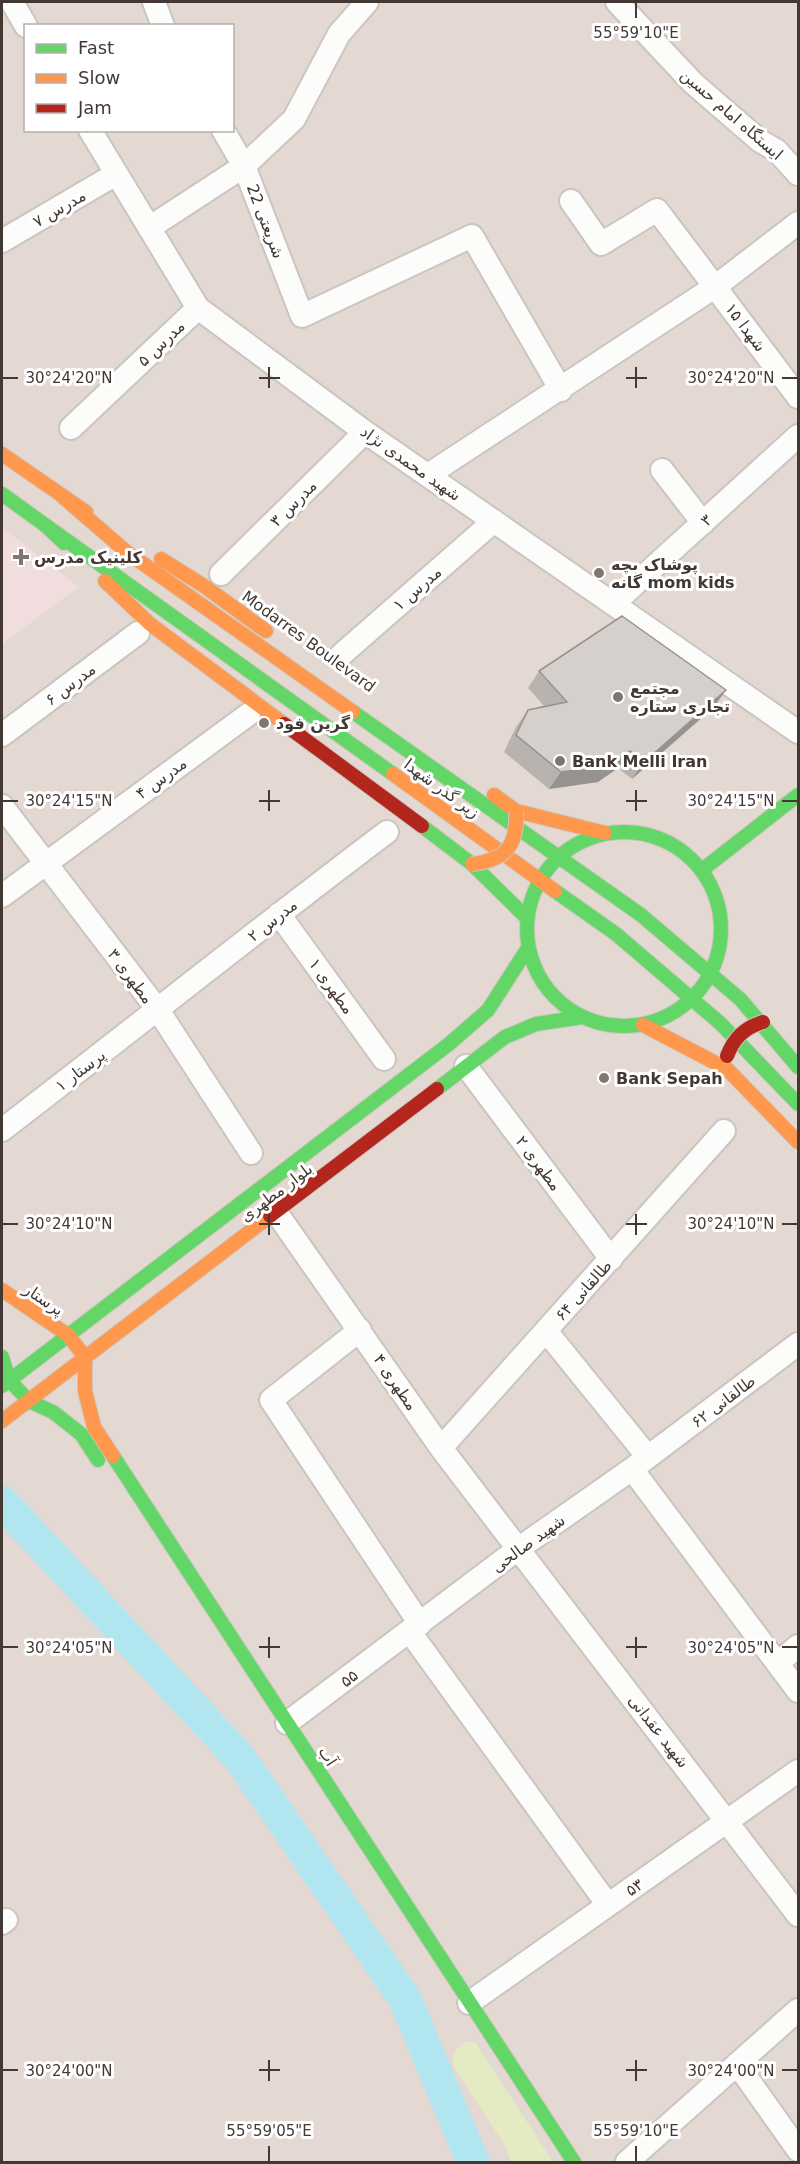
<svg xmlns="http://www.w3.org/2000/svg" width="800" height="2164" font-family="'DejaVu Sans',Vazirmatn,sans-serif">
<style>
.residential{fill:#e3d9d2;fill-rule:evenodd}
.medical{fill:#f1dddd}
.green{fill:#e4eac2}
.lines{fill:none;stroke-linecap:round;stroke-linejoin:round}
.river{stroke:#b1e6f0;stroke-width:33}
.street-casing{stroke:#cac5c1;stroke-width:26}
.fast-casing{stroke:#cfc6bd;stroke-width:16}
.slow-casing{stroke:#cfc6bd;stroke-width:16}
.jam-casing{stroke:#cfc6bd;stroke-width:16}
.street{stroke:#fcfcfb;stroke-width:22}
.fast{stroke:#63d668;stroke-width:14}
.slow{stroke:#ff974d;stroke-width:14}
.jam{stroke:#b3261e;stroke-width:14}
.slow-bridge-casing{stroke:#cfc6bd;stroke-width:16;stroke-linecap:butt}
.jam-bridge-casing{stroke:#cfc6bd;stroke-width:16;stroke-linecap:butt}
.slow-bridge{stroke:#ff974d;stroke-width:14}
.jam-bridge{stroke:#b3261e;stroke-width:14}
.wall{fill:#b8b3af}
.shaded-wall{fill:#96928f}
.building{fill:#d6d0cc;stroke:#96928f;stroke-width:1.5}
.ticks{fill:none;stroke:#433832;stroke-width:2}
.poi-dot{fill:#7f7671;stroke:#fff;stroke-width:2}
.labels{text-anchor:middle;stroke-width:6;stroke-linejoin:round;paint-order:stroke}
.street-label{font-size:16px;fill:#433832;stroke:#fff}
.poi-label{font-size:16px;font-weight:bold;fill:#433832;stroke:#fff;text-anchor:start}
.ticks-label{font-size:15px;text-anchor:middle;fill:#433832;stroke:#fff;stroke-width:6;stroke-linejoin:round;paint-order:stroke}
</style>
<rect width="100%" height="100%" fill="#eee9e5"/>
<path class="residential" d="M2 2H798V2162H2ZM26 26H232V130H26Z"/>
<path class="medical" d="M2 527 79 587 2 644Z"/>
<path class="green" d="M465 2042H475L553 2162H511L504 2144 453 2066 454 2052Z"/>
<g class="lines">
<path class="river" d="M2 1502 239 1757 405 1999 473 2162"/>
<g class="street-casing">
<path id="street" d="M12 2 26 26
M154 2 163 26
M617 2 693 83 760 141 776 150 798 174
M90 130 198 308 365 432 798 732
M223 130 244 166 302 316 472 236 561 390
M571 201 601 244 657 210 798 397
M149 228 244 166 294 119 339 34 367 2
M2 241 116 174
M71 428 198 308
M662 470 703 523
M428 475 716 286 798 223
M221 574 365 432
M613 604 798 436
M341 655 494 521
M2 735 138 633
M2 806 158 1010 251 1153
M2 896 249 714
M279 914 384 1059
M466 1066 611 1259
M2 1130C131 1031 257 930 387 832
M276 1212 441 1448 798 1915
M360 1330 271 1400 420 1624
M546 1331 648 1457
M441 1448 724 1131
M632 1469 798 1691
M410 1632 608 1905
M778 1663 798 1646
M287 1723 518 1549 632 1469 798 1344
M2 1923 6 1920
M469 2003 798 1771
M737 2064 798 2150
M627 2162 798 2010"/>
</g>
<g class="fast-casing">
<path id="fast" d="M2 494 45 525 64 543
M45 525 393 774
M353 712 641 915 740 999 798 1067
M422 826 472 864 527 918
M527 929a97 97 0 1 1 194 0a97 97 0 1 1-194 0Z
M702 870 798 795
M555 891 616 934 720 1023 798 1104
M437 1089 505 1037 536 1024 583 1017
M2 1357 9 1380 29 1401 53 1412 81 1434 98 1460
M2 1386 449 1044 488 1010 528 948
M113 1456 574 2162"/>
</g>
<g class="slow-casing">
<path id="slow" d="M2 454 86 512
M63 497 128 553 353 712
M161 559 204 586 266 631
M105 581 150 624 284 724
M393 774 555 891
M494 795 516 811 605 833
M643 1025 727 1069 798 1142
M2 1290 68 1335 85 1357V1391L94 1427 113 1456
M2 1421 270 1216"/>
</g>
<g class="jam-casing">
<path id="jam" d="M284 724 422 826
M270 1216 437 1089"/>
</g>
<use href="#street" class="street"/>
<use href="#fast" class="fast"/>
<use href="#slow" class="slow"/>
<use href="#jam" class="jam"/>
<g class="slow-bridge-casing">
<path id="slow-bridge" d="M472 864C506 860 518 845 516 811"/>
</g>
<g class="jam-bridge-casing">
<path id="jam-bridge" d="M727 1056C734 1038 744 1028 763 1022"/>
</g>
<use href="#slow-bridge" class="slow-bridge"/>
<use href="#jam-bridge" class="jam-bridge"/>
</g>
<path class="wall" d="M539 671 714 707 632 779 618 768 598 782 549 789 504 752 516 727 528 710 544 706 528 688Z"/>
<path class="shaded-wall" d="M726 690 714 707 632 779 644 762Z
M630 751 618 768 598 782 549 789 561 772Z"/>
<path class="building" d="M622 616 726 690 644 762 630 751 610 765 561 772 516 735 528 710 567 702 539 671Z"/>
<path class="ticks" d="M636 3V18M269 367V388M636 367V388M3 378H18M259 378H280M626 378H647M782 378H797M269 790V811M636 790V811M3 801H18M259 801H280M626 801H647M782 801H797M269 1214V1235M636 1214V1235M3 1224H18M259 1224H280M626 1224H647M782 1224H797M269 1637V1658M636 1637V1658M3 1647H18M259 1647H280M626 1647H647M782 1647H797M269 2060V2081M636 2060V2081M3 2070H18M259 2070H280M626 2070H647M782 2070H797M269 2146V2161M636 2146V2161"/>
<g class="poi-dot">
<path d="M18 548h6v6h6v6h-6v6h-6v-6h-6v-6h6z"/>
<circle cx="599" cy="573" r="6"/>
<circle cx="618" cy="697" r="6"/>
<circle cx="264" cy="723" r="6"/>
<circle cx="560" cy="761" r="6"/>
<circle cx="604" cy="1078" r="6"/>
</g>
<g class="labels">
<g class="street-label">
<text transform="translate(732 114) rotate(41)" y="6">ایستگاه امام حسین</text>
<text transform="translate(59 208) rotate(-30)" y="6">مدرس ۷</text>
<text transform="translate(266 221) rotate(69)" y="6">شریعتی 22</text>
<text transform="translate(746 327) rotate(53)" y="6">شهدا ۱۵</text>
<text transform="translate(161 343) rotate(-44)" y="6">مدرس ۵</text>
<text transform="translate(411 463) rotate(35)" y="6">شهید محمدی نژاد</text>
<text transform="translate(293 503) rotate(-45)" y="6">مدرس ۳</text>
<text transform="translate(706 520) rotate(-42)" y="6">۳</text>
<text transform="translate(417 588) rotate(-41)" y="6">مدرس ۱</text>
<text transform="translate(309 641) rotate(36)" y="6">Modarres Boulevard</text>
<text transform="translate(70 684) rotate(-37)" y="6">مدرس ۶</text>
<text transform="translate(161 778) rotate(-36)" y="6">مدرس ۴</text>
<text transform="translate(442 788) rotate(36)" y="6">زیر گذر شهدا</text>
<text transform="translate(272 920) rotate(-38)" y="6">مدرس ۲</text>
<text transform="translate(131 976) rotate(53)" y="6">مطهری ۳</text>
<text transform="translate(332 986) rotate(54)" y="6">مطهری ۱</text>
<text transform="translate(80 1070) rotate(-37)" y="6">پرستار ۱</text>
<text transform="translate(539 1163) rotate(53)" y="6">مطهری ۲</text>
<text transform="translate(276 1192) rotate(-37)" y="6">بلوار مطهری</text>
<text transform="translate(583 1290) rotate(-48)" y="6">طالقانی ۶۴</text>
<text transform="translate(44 1299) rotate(34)" y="6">پرستار</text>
<text transform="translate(396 1382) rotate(56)" y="6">مطهری ۴</text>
<text transform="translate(723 1401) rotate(-37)" y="6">طالقانی ۶۲</text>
<text transform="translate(528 1543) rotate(-36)" y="6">شهید صالحی</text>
<text transform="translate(349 1678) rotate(-37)" y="6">۵۵</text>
<text transform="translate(659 1731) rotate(52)" y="6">شهید عقدانی</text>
<text transform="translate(328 1756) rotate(57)" y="6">آب</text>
<text transform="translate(634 1887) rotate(-35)" y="6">۵۳</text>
</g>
<g class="poi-label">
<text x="34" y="563">کلینیک مدرس</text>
<text x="611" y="570">پوشاک بچه<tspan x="611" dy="18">گانه mom kids</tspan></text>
<text x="630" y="694">مجتمع<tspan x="630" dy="18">تجاری ستاره</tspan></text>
<text x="276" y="729">گرین فود</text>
<text x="572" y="767">Bank Melli Iran</text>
<text x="616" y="1084">Bank Sepah</text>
</g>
</g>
<g class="ticks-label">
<text x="636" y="38">55°59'10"E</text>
<text x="69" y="383">30°24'20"N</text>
<text x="731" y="383">30°24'20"N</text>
<text x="69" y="806">30°24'15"N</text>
<text x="731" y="806">30°24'15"N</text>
<text x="69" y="1229">30°24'10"N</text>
<text x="731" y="1229">30°24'10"N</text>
<text x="69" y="1653">30°24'05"N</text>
<text x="731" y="1653">30°24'05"N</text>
<text x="69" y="2076">30°24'00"N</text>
<text x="731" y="2076">30°24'00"N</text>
<text x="269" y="2136">55°59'05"E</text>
<text x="636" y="2136">55°59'10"E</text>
</g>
<rect width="800" height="2164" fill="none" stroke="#433832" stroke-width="6"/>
<rect x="24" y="24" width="210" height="108" fill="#ffffff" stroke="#b4afad" stroke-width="1.5"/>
<rect x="36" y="44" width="30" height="9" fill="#63d668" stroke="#b4afad" stroke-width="1.5"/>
<text x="78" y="54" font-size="18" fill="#433832">Fast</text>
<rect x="36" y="74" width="30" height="9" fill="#ff974d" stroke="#b4afad" stroke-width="1.5"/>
<text x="78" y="84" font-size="18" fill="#433832">Slow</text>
<rect x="36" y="104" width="30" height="9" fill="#b3261e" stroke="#b4afad" stroke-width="1.5"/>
<text x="78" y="114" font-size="18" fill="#433832">Jam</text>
</svg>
